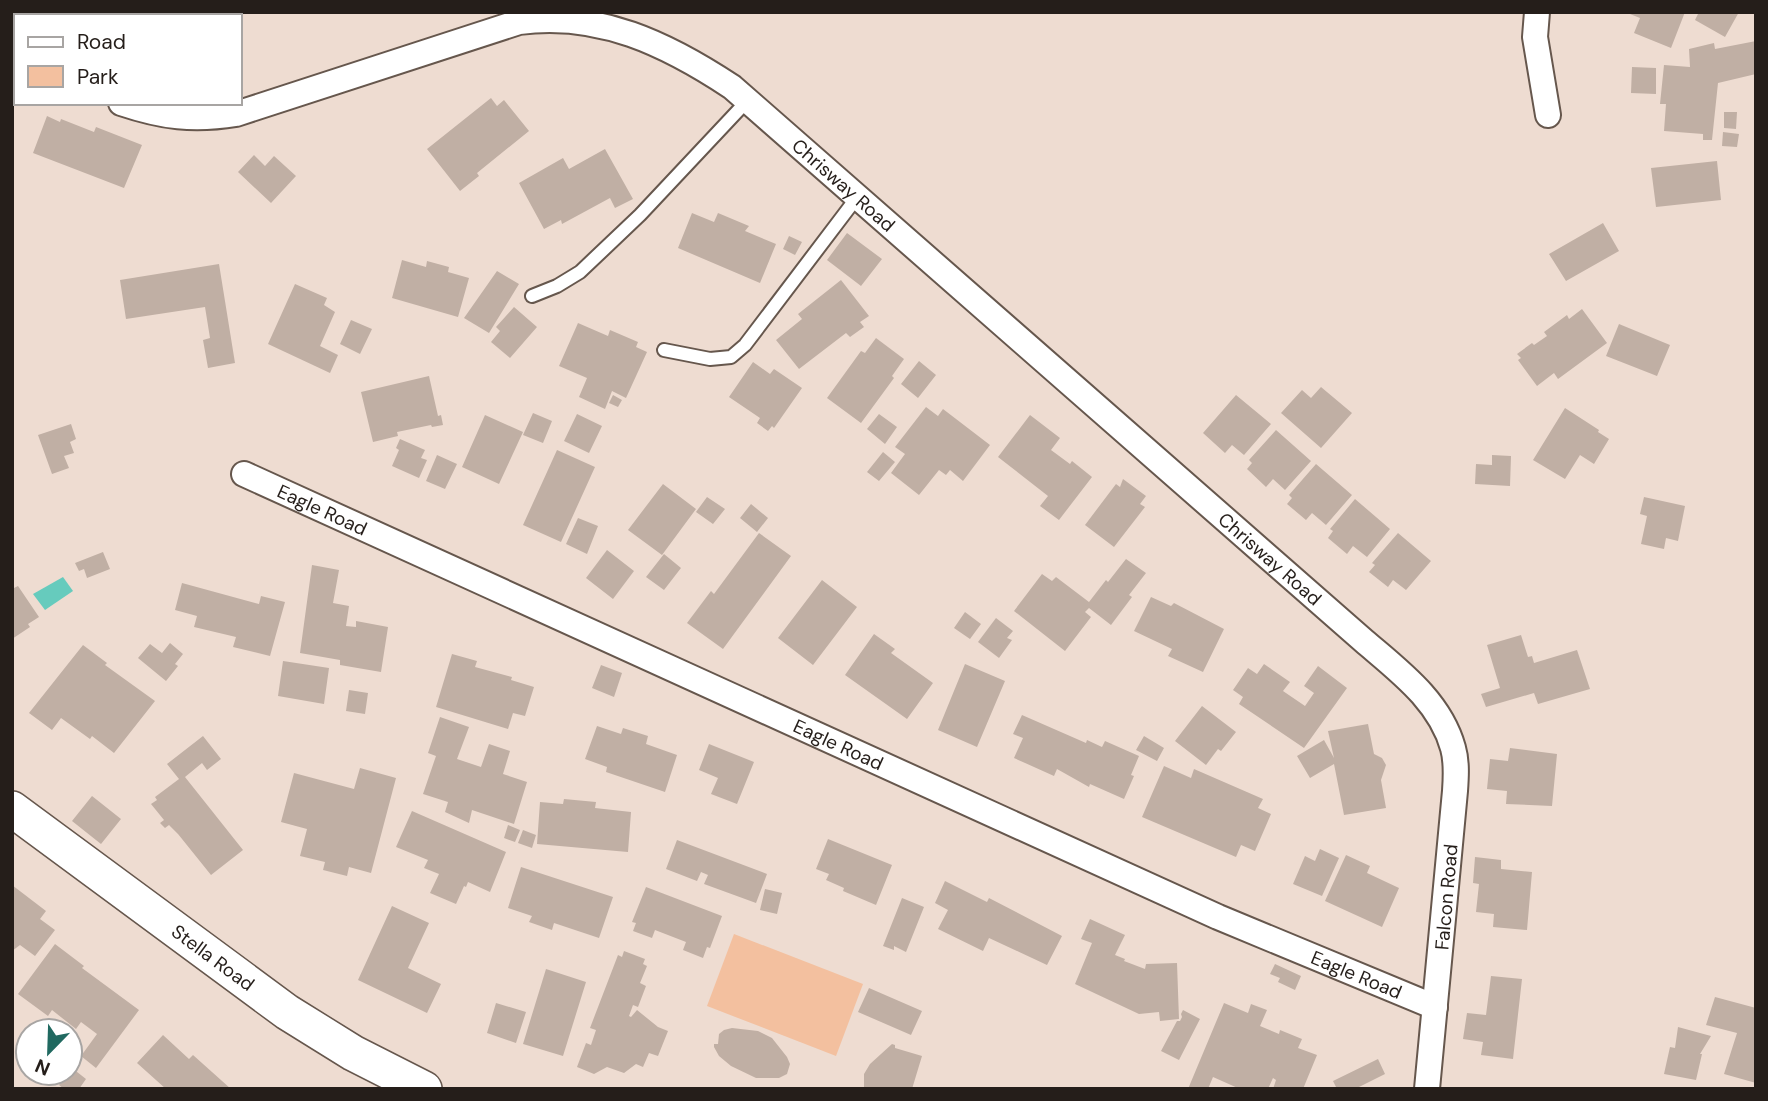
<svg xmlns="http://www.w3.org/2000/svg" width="1768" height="1101" font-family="'DM Sans',sans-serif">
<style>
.green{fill:#f3c09f}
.water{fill:#66cbbd}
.building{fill:#c0afa4}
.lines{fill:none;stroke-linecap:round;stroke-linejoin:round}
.service-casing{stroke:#66574d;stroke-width:16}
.minor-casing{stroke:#66574d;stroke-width:28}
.secondary-casing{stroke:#66574d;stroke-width:38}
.service{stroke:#fff;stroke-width:12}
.minor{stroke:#fff;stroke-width:24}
.secondary{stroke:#fff;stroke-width:35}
.labels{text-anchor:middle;stroke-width:5;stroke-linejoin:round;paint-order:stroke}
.street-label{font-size:19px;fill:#251e1a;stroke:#fff}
</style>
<rect width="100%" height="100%" fill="#eedcd1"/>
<path class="green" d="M734 934 863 984 836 1056 707 1006Z"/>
<path class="water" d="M63 577 73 591 45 610 33 594Z"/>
<path class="building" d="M1625 12H1685L1671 48 1634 33 1640 18Z
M1699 12H1739L1725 37 1695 20Z
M1756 41V74L1718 83 1712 140H1703V134L1664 131 1666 104H1660L1664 65 1690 67 1689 49 1714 43 1715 49Z
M1632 67 1656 68V94L1631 93Z
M491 98 497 106 504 100 529 131 477 173 479 176 460 191 427 149Z
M1724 112H1737L1736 129 1724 128Z
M47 116 60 122 61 119 94 132 96 127 142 145 124 188 33 153Z
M1723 132 1739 134 1737 147 1722 146Z
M605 149 633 199 615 208 610 198 562 224 561 220 544 229 519 183 563 158 569 169Z
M254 155 265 166 274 156 296 176 271 203 238 172Z
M1717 161 1721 200 1656 207 1651 168Z
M692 213 714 222 718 213 749 226 745 231 776 244 760 283 678 248Z
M1603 223 1619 251 1566 281 1549 254Z
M847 233 882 259 861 286 827 260Z
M789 236 802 242 795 255 783 249Z
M402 260 426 267 427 261 449 267 448 272 469 278 458 317 392 298Z
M219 264 235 363 208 368 203 340 210 338 205 307 126 319 120 280Z
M497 271 519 284 489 333 464 318Z
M841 280 869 316 860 322 864 327 850 337 846 333 799 369 776 340 802 319 798 314Z
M295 284 327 298 324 305 335 312 320 346 338 355 330 373 268 344Z
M514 307 537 327 510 358 491 342 500 331 496 327Z
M1582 309 1607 343 1558 379 1554 373 1537 386 1518 360 1521 358 1517 354 1532 343 1534 345 1547 336 1544 332 1567 315 1569 319Z
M351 320 372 329 360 354 340 344Z
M578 323 608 336 610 330 638 342 636 347 647 352 626 398 612 391 605 409 579 397 587 378 559 366Z
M1619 324 1670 345 1657 376 1606 356Z
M876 338 904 359 892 376 894 378 861 423 827 398 861 351 865 353Z
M919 361 936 375 918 398 901 384Z
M753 362 770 374 774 369 802 388 774 428 772 426 768 431 757 423 760 418 729 397Z
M429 376 438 416 441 415 443 425 432 427 431 425 397 432 398 436 373 442 361 392Z
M1321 387 1352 413 1321 448 1281 413 1302 390 1311 398Z
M613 395 622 400 618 407 609 403Z
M1236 395 1271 424 1244 455 1232 445 1225 453 1203 433Z
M926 407 938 416 943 409 990 445 963 481 950 470 946 475 939 470 919 495 891 473 905 454 895 447Z
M1565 408 1599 430 1598 432 1609 439 1594 464 1580 455 1565 479 1533 460Z
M533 413 552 421 543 443 523 435Z
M577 414 602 426 589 453 564 441Z
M879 414 897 427 885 444 867 429Z
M485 415 523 432 499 484 462 467Z
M1030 415 1060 438 1051 450 1070 464 1072 461 1092 477 1059 520 1040 506 1048 496 998 457Z
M71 424 76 439 70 442 74 453 64 456 69 468 52 474 38 435Z
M1276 430 1311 461 1285 490 1273 479 1266 487 1247 469 1252 463 1249 460Z
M400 439 425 450 421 458 427 460 419 478 392 466 399 450 396 448Z
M557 450 595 467 561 542 523 525Z
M883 452 895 462 879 481 867 472Z
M437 455 457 464 445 489 426 481Z
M1492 455 1511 456 1510 486 1475 484 1476 464 1492 465Z
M1316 464 1352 495 1326 525 1312 513 1306 520 1287 504 1292 498 1289 495Z
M1123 479 1146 496 1140 504 1145 507 1114 547 1085 525 1116 484 1120 487Z
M663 484 696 509 662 555 628 530Z
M707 497 725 509 713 524 696 512Z
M1644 497 1685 506 1678 541 1666 538 1664 549 1641 544 1647 516 1640 514Z
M1355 499 1390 529 1367 557 1353 546 1347 554 1328 538 1333 531 1330 529Z
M751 504 768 518 757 532 740 518Z
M578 518 598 526 587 554 566 544Z
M759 533 791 556 723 649 687 623 711 591 714 594Z
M1398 533 1431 561 1406 590 1393 580 1388 587 1369 572 1375 565 1372 563Z
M607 550 634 571 613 599 586 578Z
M103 552 110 569 87 578 84 569 79 571 75 563Z
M664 554 681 568 664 590 646 577Z
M1126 559 1146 573 1129 595 1132 597 1111 625 1089 608 1085 612 1091 617 1065 651 1014 611 1042 574 1052 581 1056 577 1089 602 1106 580 1108 582Z
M312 565 339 570 333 603 349 606 346 626 356 627V621L388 627 381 672 340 665V660L300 653Z
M822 580 857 607 813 665 778 638Z
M182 583 259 604 261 596 285 602 270 656 233 647 236 637 194 627 197 616 175 610Z
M18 586 39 617 28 624 30 627 12 639V589Z
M1151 597 1171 606 1174 603 1224 629 1203 672 1168 656 1172 649 1134 631Z
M965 612 981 624 970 639 954 628Z
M996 618 1013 631 1007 638 1012 640 999 658 978 642Z
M874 634 895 649 891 653 933 683 907 719 845 675Z
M1521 635 1528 657 1532 656 1534 663 1577 650 1590 689 1538 704 1534 693 1486 707 1481 694 1500 688 1487 645Z
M170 643 183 654 175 664 178 666 166 681 138 658 150 644 162 653Z
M83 645 107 663 105 665 155 701 114 753 92 736 90 739 61 718 52 730 29 713Z
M452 654 477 661 475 667 512 677 511 680 534 687 525 716 513 713 508 729 436 707Z
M283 661 329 668 324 704 278 696Z
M965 664 1005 681 977 747 938 730Z
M1264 664 1290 682 1283 691 1305 706 1314 693 1304 686 1318 666 1347 688 1304 748 1239 704 1243 697 1233 690 1248 668 1257 674Z
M601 665 622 673 614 697 592 688Z
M349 690 368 693 365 714 346 711Z
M1202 706 1236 732 1221 751 1218 749 1206 765 1175 741Z
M1022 715 1086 743 1087 740 1102 747 1105 741 1139 756 1131 775 1134 776 1124 799 1090 784 1089 787 1057 769 1054 776 1014 758 1023 738 1013 734Z
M440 717 469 727 457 759 481 767 489 744 510 751 503 774 527 782 514 824 472 810 469 823 445 812 448 802 423 794 436 756 428 753Z
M1368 724 1374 754 1382 758 1386 765 1381 780 1386 808 1344 815 1334 764 1310 778 1297 756 1324 740 1334 758 1328 731Z
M597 726 621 734 623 728 648 736 646 744 677 755 665 792 606 772 607 767 585 759Z
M203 736 221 759 207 770 202 763 185 777 243 850 211 875 178 834 169 825 165 828 160 823 164 820 151 804 157 800 155 797 179 779 167 764Z
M1144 736 1164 748 1157 761 1136 750Z
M709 744 754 762 737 804 711 794 718 778 699 770Z
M1510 748 1557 754 1552 806 1506 804 1507 791 1487 789 1490 759 1508 761Z
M1164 766 1191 778 1194 769 1263 799 1258 808 1271 814 1255 851 1241 845 1236 857 1142 817Z
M360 768 396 778 371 873 349 867 347 876 323 870 325 862 300 856 307 829 281 822 294 773 354 789Z
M92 796 121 819 101 844 72 821Z
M564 799 596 802 595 808 631 812 628 852 537 844 540 802 563 804Z
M412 811 506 852 490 892 468 882 466 887 464 886 456 904 430 893 439 874 424 868 428 860 396 847Z
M508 825 520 830 515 842 504 838Z
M523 830 536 835 532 848 518 843Z
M828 839 892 865 876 905 843 891 844 888 826 880 829 874 816 869Z
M677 840 767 874 756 903 704 884 708 875 701 872 697 881 666 869Z
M1320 849 1339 858 1322 896 1293 884 1305 856 1315 861Z
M1346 855 1370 866 1367 873 1399 888 1382 927 1325 901Z
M1475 857 1501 860V869L1532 872 1527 930 1493 927 1494 914 1476 912 1479 884 1473 883Z
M521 867 613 897 599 938 554 923 552 930 529 922 532 916 508 908Z
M945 881 987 902 989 898 1062 936 1047 965 989 938 983 951 938 929 948 910 935 903Z
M12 885 46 911 40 919 55 930 35 956 20 945 12 951Z
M646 887 722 916 710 948 707 947 703 958 683 950 686 942 655 930 652 938 633 931 636 923 632 922Z
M765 889 782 893 777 914 760 910Z
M902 898 924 907 906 952 894 946V950L883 946Z
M392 906 429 923 408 968 441 984 427 1013 358 980Z
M1090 919 1125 935 1115 955 1125 959 1124 961 1145 969 1146 964 1177 963 1179 1019 1160 1021 1159 1012 1139 1014 1075 984 1092 943 1081 939Z
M55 944 84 966 82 968 139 1010 96 1068 81 1056 97 1034 81 1022 76 1029 52 1010 48 1016 18 994Z
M624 951 645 959 643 964 647 966 640 983 646 986 638 1007 633 1005 629 1016 631 1017 637 1010 658 1027 668 1031 658 1056 649 1053 643 1067 636 1064 624 1073 607 1067 594 1074 577 1067 586 1043 591 1045 596 1030 590 1028 618 955 622 957Z
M1275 964 1301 976 1295 990 1278 982 1280 978 1270 974Z
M546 969 586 982 563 1056 523 1044Z
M1491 976 1522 979 1513 1059 1481 1055 1483 1042 1463 1039 1467 1013 1486 1015Z
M869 988 922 1011 911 1035 858 1012Z
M1715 997 1756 1008V1083L1724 1074 1737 1033 1706 1025Z
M496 1003 526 1012 516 1043 487 1033Z
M1224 1003 1248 1013 1251 1004 1267 1010 1260 1026 1279 1034 1280 1030 1302 1039 1298 1048 1317 1055 1303 1089H1273L1276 1080 1273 1078 1268 1089H1240L1213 1077 1208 1089H1188Z
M1183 1010 1200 1019 1179 1060 1161 1051 1177 1021H1180L1182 1017 1181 1014Z
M1678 1027 1711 1036 1700 1054H1702L1696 1080 1664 1074 1670 1047 1675 1048Z
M732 1028 758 1031 772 1038 787 1057 790 1064 787 1074 779 1078H756L731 1066 719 1056 714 1047V1044H718L719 1034 724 1030Z
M163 1035 189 1059 193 1055 231 1089H166L137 1063Z
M892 1044 895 1045V1048L922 1056 912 1089H864V1074L870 1064Z
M1378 1059 1385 1074 1355 1089H1337L1333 1081Z
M72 1068 86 1079 79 1089H64L59 1085Z"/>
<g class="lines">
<g class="service-casing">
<path id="service" d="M532 296 557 286 580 272 640 215 748 100
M664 350 710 359 731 357 745 345 858 196"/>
</g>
<g class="minor-casing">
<g id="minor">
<path d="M19 12 21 16"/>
<path d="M1537 12 1535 37 1548 115"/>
<path id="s1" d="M121 103C163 117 193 121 236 114L519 22C599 11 667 44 732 87L1364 641C1399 671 1440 701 1453 748 1457 762 1456 777 1455 791L1427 1089"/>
<path id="s2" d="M244 474 1218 917 1435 1007"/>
</g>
</g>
<g class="secondary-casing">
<g id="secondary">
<path id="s3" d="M12 809 287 1012 353 1053 424 1089"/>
</g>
</g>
<use href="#service" class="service"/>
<use href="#minor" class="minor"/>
<use href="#secondary" class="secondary"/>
</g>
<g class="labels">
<g class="street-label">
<text dy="7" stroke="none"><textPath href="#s1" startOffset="791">Chrisway Road</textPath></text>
<text dy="7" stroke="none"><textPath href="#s2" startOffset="86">Eagle Road</textPath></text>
<text dy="7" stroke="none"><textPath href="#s1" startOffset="1358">Chrisway Road</textPath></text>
<text dy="7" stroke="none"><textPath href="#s2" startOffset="653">Eagle Road</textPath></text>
<text transform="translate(1446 897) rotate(-85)" y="7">Falcon Road</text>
<text dy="7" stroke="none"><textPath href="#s3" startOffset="250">Stella Road</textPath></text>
<text dy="7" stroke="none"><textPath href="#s2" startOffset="1220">Eagle Road</textPath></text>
</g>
</g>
<rect width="1768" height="1101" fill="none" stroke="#251e1a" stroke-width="28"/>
<rect x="14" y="14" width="228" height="91" fill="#ffffff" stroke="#a8a5a3" stroke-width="2"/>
<rect x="28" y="37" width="35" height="10" fill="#ffffff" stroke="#a8a5a3" stroke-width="2"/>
<text x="77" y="49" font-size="21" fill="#251e1a">Road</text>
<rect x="28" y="66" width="35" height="21" fill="#f3c09f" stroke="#a8a5a3" stroke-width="2"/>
<text x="77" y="84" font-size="21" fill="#251e1a">Park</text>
<g transform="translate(49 1052) rotate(203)"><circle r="33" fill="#ffffff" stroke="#a8a5a3" stroke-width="2"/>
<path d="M0-5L12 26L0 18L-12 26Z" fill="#206960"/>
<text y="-10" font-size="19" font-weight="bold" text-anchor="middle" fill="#251e1a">N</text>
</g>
</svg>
